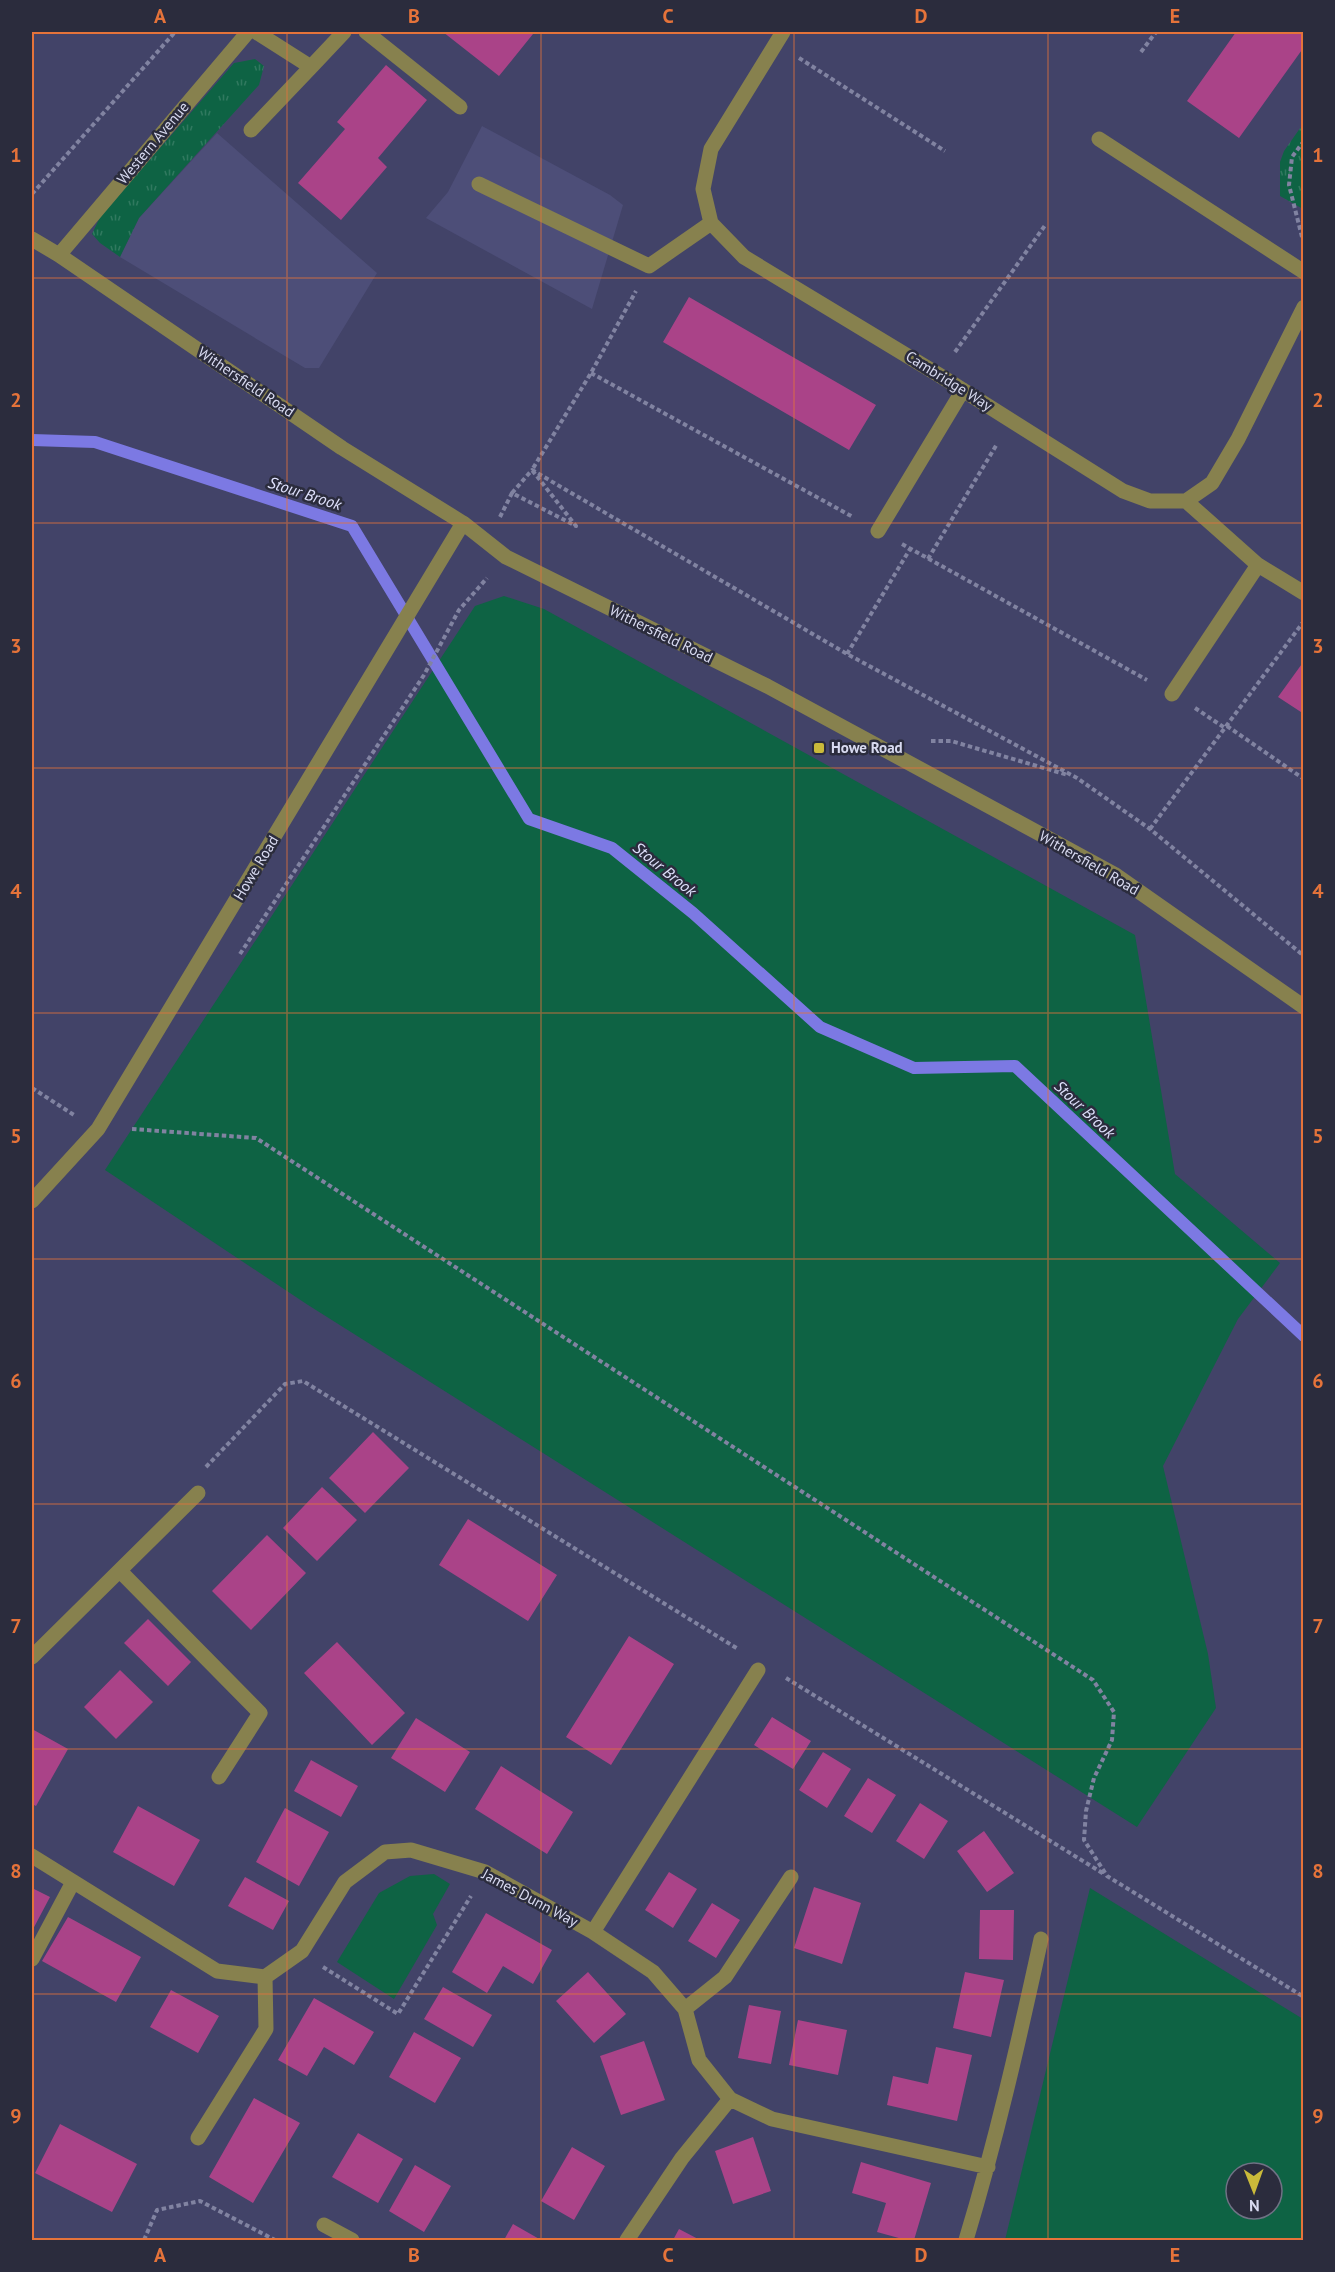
<svg xmlns="http://www.w3.org/2000/svg" width="1335" height="2272" font-family="'PT Sans',sans-serif">
<style>
.built{fill:#4d4e78}
.grass{fill:url(#grass-tufts)}
.park{fill:#0e6344;fill-rule:evenodd}
.lines{fill:none;stroke-linecap:round;stroke-linejoin:round}
.stream{stroke:#7c79e3;stroke-width:12}
.building{fill:#aa4388}
.path{stroke:#8183a1;stroke-width:4;stroke-dasharray:4.5 3;stroke-linecap:butt}
.minor{stroke:#87814e;stroke-width:15}
.grid{fill:none;stroke:#e5733a;stroke-width:1.5;stroke-opacity:0.55}
.poi-dot{fill:#caba3a;stroke:#2b2c3d;stroke-width:2}
.labels{text-anchor:middle;stroke-width:5;stroke-linejoin:round;paint-order:stroke}
.street-label{font-size:15px;fill:#d8daf0;stroke:#2b2c3d}
.poi-label{font-size:15px;font-weight:bold;fill:#d8daf0;stroke:#2b2c3d;text-anchor:start}
.water-label{font-size:16px;font-style:italic;fill:#dfe1fc;stroke:#2b2c3d}
.neatline{fill:none;stroke:#e5733a;stroke-width:2}
.grid-label{font-size:20px;text-anchor:middle;font-weight:bold;fill:#e5733a}
</style>
<defs>
<pattern id="grass-tufts" width="24" height="20" patternUnits="userSpaceOnUse" patternTransform="scale(1.5)"><rect width="24" height="20" fill="#0e6344"/><path d="M3 7l-1-3M5 7V3M7 7l1-3M15 17l-1-3M17 17v-4M19 17l1-3" fill="none" stroke="#30795f"/></pattern>
</defs>
<rect width="100%" height="100%" fill="#424368"/>
<path class="built" d="M482 126 610 195 623 205 592 309 426 218 448 192Z
M217 133 377 273 319 368H305L120 257 139 218Z"/>
<path class="grass" d="M255 59 264 66 259 85 139 218 120 257 100 243 92 234 100 217 234 63Z
M1303 124V209L1280 196V162L1284 151Z"/>
<path class="park" d="M504 596 544 609 1135 935 1175 1174 1280 1263 1238 1319 1163 1466 1208 1654 1216 1708 1137 1827 308 1305 105 1170 475 606Z
M434 1874 450 1884 433 1914 437 1925 394 1999 337 1962 379 1893 410 1876Z
M1090 1888 1303 2019V2240H1005ZM1236 2173H1272V2209H1236Z"/>
<g class="lines">
<path class="stream" d="M32 440 95 442 352 526 529 819 612 848 693 913 820 1027 914 1068 1015 1066 1304 1336"/>
</g>
<path class="building" d="M443 32H530L533 34 499 76Z
M1236 32H1304V47L1239 138 1187 101Z
M386 65 427 100 378 158 387 167 341 220 298 183 345 129 337 122Z
M689 297 876 405 849 450 663 342Z
M1304 661V714L1278 697Z
M373 1432 409 1468 365 1513 329 1478Z
M322 1487 357 1520 317 1561 283 1528Z
M468 1519 557 1575 528 1621 439 1565Z
M267 1535 306 1573 251 1630 212 1591Z
M148 1619 191 1662 168 1686 124 1643Z
M629 1636 674 1664 611 1765 566 1737Z
M337 1642 405 1713 372 1745 304 1673Z
M120 1670 153 1702 116 1739 84 1707Z
M772 1717 811 1741 793 1769 754 1745Z
M416 1718 470 1752 445 1792 391 1758Z
M32 1729 68 1749 36 1806 32 1804Z
M823 1752 851 1769 827 1808 799 1790Z
M311 1760 358 1786 341 1817 294 1791Z
M501 1766 573 1812 547 1854 475 1809Z
M868 1778 896 1795 872 1833 844 1816Z
M920 1803 948 1821 924 1859 896 1841Z
M138 1806 200 1840 174 1886 113 1852Z
M285 1808 329 1832 299 1886 256 1862Z
M984 1831 1014 1873 987 1892 957 1851Z
M669 1872 697 1889 673 1928 645 1910Z
M245 1877 289 1901 273 1930 228 1906Z
M814 1887 861 1903 842 1964 794 1948Z
M32 1888 50 1897 32 1931Z
M712 1903 740 1920 716 1958 688 1941Z
M980 1910H1014L1013 1960 979 1959Z
M486 1913 552 1950 533 1984 503 1966 487 1993 452 1972Z
M68 1917 141 1957 116 2002 42 1961Z
M588 1972 626 2014 594 2043 556 2001Z
M965 1972 1004 1980 991 2037 953 2028Z
M443 1987 492 2015 473 2047 424 2019Z
M171 1990 219 2016 198 2053 150 2027Z
M314 1998 374 2032 354 2065 324 2047 307 2076 278 2060Z
M749 2005 781 2011 771 2064 738 2058Z
M798 2020 847 2030 838 2075 789 2065Z
M414 2032 461 2058 435 2103 389 2077Z
M644 2041 665 2100 621 2115 600 2056Z
M936 2047 972 2055 957 2121 887 2105 893 2076 928 2084Z
M254 2098 300 2123 253 2203 209 2177Z
M60 2124 137 2164 112 2212 35 2173Z
M358 2133 403 2159 378 2203 332 2177Z
M753 2137 771 2191 733 2204 715 2151Z
M572 2147 605 2166 574 2220 541 2201Z
M861 2162 931 2183 914 2240H906L877 2232 886 2203 852 2193Z
M415 2165 451 2186 424 2232 389 2211Z
M513 2224 541 2240H504Z
M679 2229 700 2240H673Z"/>
<g class="lines">
<path class="path" d="M1141 52 1156 32
M799 58 945 151
M32 194 175 32
M1302 237 1289 185 1292 157 1304 141
M955 352 1046 224
M591 373 853 517
M512 493 532 470 847 654 1077 778 1150 829 1304 956
M500 517 512 493 576 526 532 470 591 373 636 291
M902 544 1147 680
M928 559 997 444
M847 654 910 549
M1195 708 1225 728
M1227 726 1304 779
M931 741H951L1068 775
M1150 829 1304 621
M240 954 424 675 459 610 487 578
M32 1088 74 1115
M132 1129 256 1138 1093 1680 1114 1712 1112 1740 1094 1778 1086 1811 1084 1840 1107 1876 1304 1997
M206 1467 285 1384 303 1381 738 1649
M786 1678 1104 1874
M323 1967 398 2014 471 1896
M144 2240 157 2210 200 2201 275 2240"/>
<path class="minor" d="M256 32 311 67 344 32
M366 32 460 107
M783 32 711 149 703 189 711 223 744 257 939 375 1123 491 1150 501H1186L1212 483 1238 439 1304 307
M251 130 311 67
M1099 139 1304 272
M479 184 649 266 711 223
M32 239 59 255 342 448 463 523 506 557 767 686 1114 874 1304 1007
M59 255 248 32
M1186 501 1258 565 1304 593
M878 531 963 390
M1172 694 1258 565
M32 1201 98 1129 463 523
M120 1571 260 1713 219 1777
M32 1657 198 1493
M32 1856 217 1971 265 1977 302 1951 345 1882 385 1852 411 1850 485 1872 593 1932 653 1972 685 2009 699 2060 730 2099 772 2119 988 2167
M593 1932 758 1670
M32 1959 73 1882
M685 2009 725 1977 791 1877
M198 2138 266 2029 265 1977
M324 2225 352 2240
M627 2240 682 2158 730 2099
M966 2240C996 2141 1019 2040 1041 1939"/>
</g>
<path class="grid" d="M287 32V2240M541 32V2240M794 32V2240M1048 32V2240M32 278H1304M32 523H1304M32 768H1304M32 1013H1304M32 1259H1304M32 1504H1304M32 1749H1304M32 1994H1304"/>
<rect class="poi-dot" x="813" y="742" width="12" height="12" rx="3"/>
<g class="labels">
<g class="street-label">
<text transform="translate(153 143) rotate(-50)" y="5">Western Avenue</text>
<text transform="translate(949 381) rotate(32)" y="5">Cambridge Way</text>
<text transform="translate(246 382) rotate(34)" y="5">Withersfield Road</text>
<text transform="translate(661 634) rotate(26)" y="5">Withersfield Road</text>
<text transform="translate(1089 863) rotate(30)" y="5">Withersfield Road</text>
<text transform="translate(256 868) rotate(-59)" y="5">Howe Road</text>
<text transform="translate(530 1898) rotate(28)" y="5">James Dunn Way</text>
</g>
<g class="poi-label">
<text x="831" y="753">Howe Road</text>
</g>
<g class="water-label">
<text transform="translate(305 493) rotate(18)" y="6">Stour Brook</text>
<text transform="translate(665 869) rotate(39)" y="6">Stour Brook</text>
<text transform="translate(1085 1109) rotate(43)" y="6">Stour Brook</text>
</g>
</g>
<rect width="1335" height="2272" fill="none" stroke="#2b2c3d" stroke-width="66"/>
<g transform="translate(1254 2191) rotate(179)"><circle r="28" fill="#2b2c3d" stroke="#707285" stroke-width="1.5"/>
<path d="M0-4.5L10 22L0 15L-10 22Z" fill="#caba3a"/>
<text y="-9" font-size="16" font-weight="bold" text-anchor="middle" fill="#d8daf0">N</text>
</g>
<rect x="33" y="33" width="1269" height="2206" class="neatline"/>
<g class="grid-label">
<text x="160" y="23">A</text>
<text x="414" y="23">B</text>
<text x="668" y="23">C</text>
<text x="921" y="23">D</text>
<text x="1175" y="23">E</text>
<text x="16" y="162">1</text>
<text x="1318" y="162">1</text>
<text x="16" y="407">2</text>
<text x="1318" y="407">2</text>
<text x="16" y="653">3</text>
<text x="1318" y="653">3</text>
<text x="16" y="898">4</text>
<text x="1318" y="898">4</text>
<text x="16" y="1143">5</text>
<text x="1318" y="1143">5</text>
<text x="16" y="1388">6</text>
<text x="1318" y="1388">6</text>
<text x="16" y="1633">7</text>
<text x="1318" y="1633">7</text>
<text x="16" y="1878">8</text>
<text x="1318" y="1878">8</text>
<text x="16" y="2123">9</text>
<text x="1318" y="2123">9</text>
<text x="160" y="2262">A</text>
<text x="414" y="2262">B</text>
<text x="668" y="2262">C</text>
<text x="921" y="2262">D</text>
<text x="1175" y="2262">E</text>
</g>
</svg>
